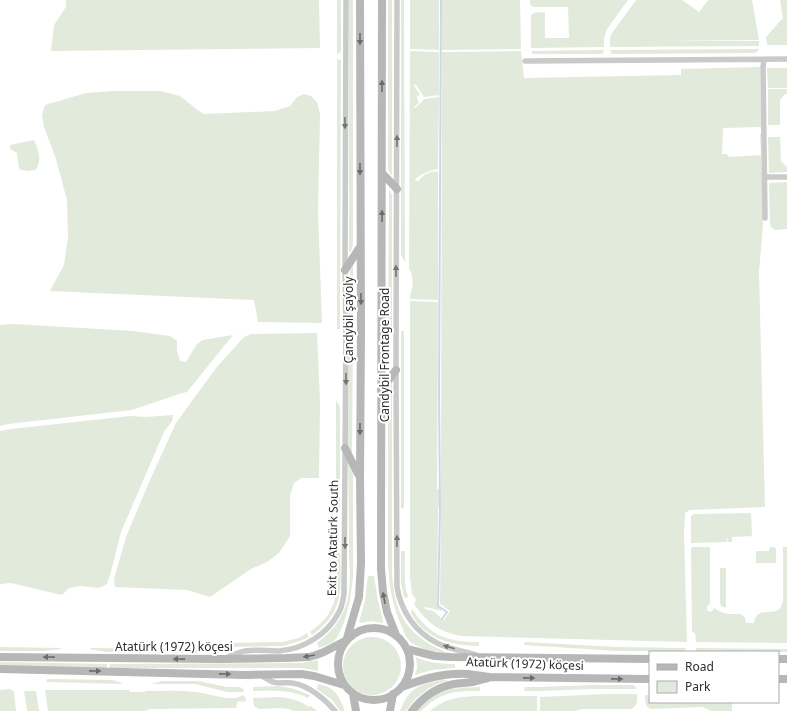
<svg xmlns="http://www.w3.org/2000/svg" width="787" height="711" font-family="'Noto Sans',sans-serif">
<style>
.green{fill:#e2eadb;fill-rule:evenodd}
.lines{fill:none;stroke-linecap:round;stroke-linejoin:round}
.stream{stroke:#c8dae9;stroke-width:2}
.street{stroke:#cacaca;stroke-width:5.5}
.secondary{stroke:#b7b7b7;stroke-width:8}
.oneway{fill:#6b6b6b}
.oneway2{fill:#747474}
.labels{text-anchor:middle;stroke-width:4;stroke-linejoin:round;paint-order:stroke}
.street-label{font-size:12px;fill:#2d2d2d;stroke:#fff}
</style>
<rect width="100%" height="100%" fill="#fff"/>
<path class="green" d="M66 0H319L320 48 51 51 54 25 66 7Z
M337 0H341V52L337 54Z
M349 0H353V244L351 252H349Z
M388 0H392V175H391L388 169Z
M401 0H404L405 262 401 255Z
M410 0H439V50L410 49Z
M442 0H520L521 49 442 50Z
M530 0H628L607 29 604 38V47L531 48V16C533 11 539 13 545 12V38H569L568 7H533L530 4Z
M636 0H682L699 12 708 0H752L759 40 655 41H759V46L610 47V38L612 33Z
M780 0H787V45H767L766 37 783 18Z
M759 49 758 51 755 53 612 54 610 50Z
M604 50 603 53 601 54H533L531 51Z
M410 51 439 52V95L424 97 416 85 414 84H413L420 95 417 96V99L419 103 414 107 415 108 420 104 424 99 439 97 438 169C430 171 422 173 415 179L416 181H419C424 173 430 172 438 171V300L410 299C410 294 411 293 412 289 413 284 413 273 409 269Z
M521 51 524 78 681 75V69L760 67 761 127 723 128 722 154H727L729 157 761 155 760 134H761L763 225 759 272 765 507 690 510 685 513 684 533 687 642 461 636C437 631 428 623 414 604L416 600 414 596 412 595 410 578V301L438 302 437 489H441L442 52ZM438 508H441L440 604 450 611 444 620C439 618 438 613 433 611 428 609 427 611 423 607L430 608 442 611V610L437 605Z
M337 59 341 60 340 329H337Z
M767 68H787V88H768Z
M768 89H787V94H785L780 100V125H768Z
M112 91H160L180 96 199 111 204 114 275 111 290 106 297 97 304 94 311 96 317 102 320 114 318 211 322 323 258 322 254 300 50 291 64 265 68 237 67 200 56 159 44 127 42 115 45 105 86 93Z
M768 137H780L781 161 787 167V172L769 173Z
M34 140C39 152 42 158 36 170L27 171 19 169 17 153 10 149V145Z
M787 182V229L775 230 770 226 769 183Z
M389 189 392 195V327H388Z
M353 265V329H349L350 274V269Z
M14 324 133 331 170 336 177 341V351L180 361 186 362 197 344 203 340 233 335 187 392 179 394 132 410 8 424 0 426V325Z
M401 331H404V508H401Z
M349 332 353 333 352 453 350 450 348 444Z
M317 333 320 401 319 478H301L294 483 290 495V536L279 553 267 562 251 569 210 597 187 590 115 587 114 579 126 537 150 480 176 423 216 368 244 337 251 334Z
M392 382V573C394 612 406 635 444 651V652C433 652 418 648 409 641 406 637 404 632 402 627 392 606 389 584 388 561V394L389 388Z
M336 400 340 407V509H336Z
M173 415 172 421 164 432 121 532 110 575 107 584 99 588 81 586 69 588 62 595 11 583 0 584V431L11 429 130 416 146 417Z
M348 461 353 474V577L350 601 344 623 338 636 333 642 327 645 319 648 317 643C331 632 340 622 346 605 352 588 349 567 349 550 349 520 349 491 348 461Z
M751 513 752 536 732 537V542H728L727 537V542L691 543V517L692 515 694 514Z
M692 547H710V604L707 606V610L710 612 713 610 714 608 723 613 728 614H741L745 618 746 623H754C757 602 779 622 783 601V547H787V643L696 642 695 633 692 632 691 550Z
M770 547H774L776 549V563H756V551H769Z
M401 551H405C405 566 403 583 408 597L407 598 404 597 401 583Z
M336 553H340C341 588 345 612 312 635L310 632C342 610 337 586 336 553Z
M720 568H726V608L721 606 720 603Z
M368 576H374L378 601 383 621V623L371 621 361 623 359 622 365 600Z
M412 609C430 636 447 642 479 642V646C451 645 426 640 411 613Z
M307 633 309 637 300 641 283 646 226 647 196 653 107 652 90 649V648L196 649 229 643 283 642 299 638Z
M343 666a29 29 0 1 1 58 0a29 29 0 1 1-58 0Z
M525 642 617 647 686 648V649L684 651H616L524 645Z
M0 647 61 648V649L44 651H0Z
M696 648 787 649V652L696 651Z
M416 657C428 663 442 664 455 664V668L432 670 415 675 417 668Z
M318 660V671L301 668H110V664L301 663Z
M0 662 107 664V668L0 667Z
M47 679 112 680 122 683V684L46 682Z
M441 680H449C446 681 443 682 440 683 426 688 414 699 406 711H400C409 688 418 685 441 680Z
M162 681H198L227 687H240L243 689 244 692H227L195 684H152Z
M318 684C322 685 327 686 331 689 338 693 342 704 345 711H340L332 700 317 689Z
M593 685H633L636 687 637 689H593L540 691H524L525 687H540Z
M277 686 291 688 310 695 308 698C290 689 272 691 253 691V687Z
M480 687V691C453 691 441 692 421 711H417C438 688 451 688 480 687Z
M11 689 14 692 16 711H0V690Z
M45 690H129L130 692H145V691C162 691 179 690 195 692 210 693 229 703 243 695L246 699 245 702 238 701 236 708 150 709 144 711H48Z
M24 691H36L39 711H27Z
M606 694H637C637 701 638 706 631 709H582L575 711H540V697Z
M645 695H650V702H732V711H711L703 707 650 709C645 706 645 701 645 695Z
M476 696H537V711H430C445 699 456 697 476 696Z
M280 697C290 698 301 701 309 707L311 706 317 711H293L289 709 280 708 259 709 256 707 254 706 253 698Z"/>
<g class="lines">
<path class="stream" d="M441 0 439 392 440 509 438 606 447 612 442 619"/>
<path class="street" d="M397 0 396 370 397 587C401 611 415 632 437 643 449 649 463 651 476 655
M764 60 763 67 765 218
M525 61 787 59
M765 177H787
M228 657C233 655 240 652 245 651 256 649 268 651 279 651 304 649 328 634 339 612 342 607 343 600 344 594L346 331 345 270 346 0
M262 676C266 678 269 681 273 682 278 684 286 682 292 683 308 685 325 699 335 711"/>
<path class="secondary" d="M382 0 381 569 383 592 387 612 396 635
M382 173 397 189
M345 270 360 247
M381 390 396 370
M345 448 358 474
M338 664a36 36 0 1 1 72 0a36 36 0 1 1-72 0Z
M347 638 359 597 361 563 360 477 361 330 360 0
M407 649 435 656 451 657 650 659
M0 657 220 659 286 658 309 657 316 655 324 652 345 641
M778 659H787
M0 669 246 675 301 674 314 676 344 685
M778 679H787
M402 687C423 679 445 672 468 674 475 675 482 676 490 677L650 679
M353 694 356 711
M390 711 393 694
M412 711C423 697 437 687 454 684 460 683 466 683 473 682 478 681 483 679 488 678"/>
</g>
<defs><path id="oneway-solid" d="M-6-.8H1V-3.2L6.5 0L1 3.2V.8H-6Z"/></defs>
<g class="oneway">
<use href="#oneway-solid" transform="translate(360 39) rotate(90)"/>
<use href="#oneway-solid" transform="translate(382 86) rotate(-90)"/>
<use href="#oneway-solid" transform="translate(360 169) rotate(90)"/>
<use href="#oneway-solid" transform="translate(382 216) rotate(-90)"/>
<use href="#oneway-solid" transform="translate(361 299) rotate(90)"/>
<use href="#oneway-solid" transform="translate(360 429) rotate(90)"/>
<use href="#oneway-solid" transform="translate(384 598) rotate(-101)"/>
<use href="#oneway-solid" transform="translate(309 656) rotate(171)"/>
<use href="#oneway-solid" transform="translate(49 657) rotate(-179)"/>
<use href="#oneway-solid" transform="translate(179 659) rotate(-179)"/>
<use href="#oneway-solid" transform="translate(95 671) rotate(1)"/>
<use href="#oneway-solid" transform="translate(225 674) rotate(1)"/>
<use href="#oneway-solid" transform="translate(529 678) rotate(1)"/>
<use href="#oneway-solid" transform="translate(617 679) rotate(1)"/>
</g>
<g class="oneway2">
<use href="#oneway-solid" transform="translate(345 123) rotate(90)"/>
<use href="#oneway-solid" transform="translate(397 141) rotate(-90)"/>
<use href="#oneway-solid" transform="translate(396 271) rotate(-90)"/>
<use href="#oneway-solid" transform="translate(346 379) rotate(90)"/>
<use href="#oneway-solid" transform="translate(397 541) rotate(-90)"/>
<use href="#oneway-solid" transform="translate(345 543) rotate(90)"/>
<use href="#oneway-solid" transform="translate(449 647) rotate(-164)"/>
</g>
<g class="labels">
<g class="street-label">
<text transform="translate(349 320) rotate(-90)" y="4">Çandybil şaýoly</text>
<text transform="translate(385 355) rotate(-90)" y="4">Candybil Frontage Road</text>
<text transform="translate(333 538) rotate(-89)" y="4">Exit to Atatürk South</text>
<text x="174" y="651">Atatürk (1972) köçesi</text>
<text transform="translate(525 664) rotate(2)" y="4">Atatürk (1972) köçesi</text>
</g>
</g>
<rect x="649" y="651" width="130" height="52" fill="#ffffff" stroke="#ababab"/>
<rect x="657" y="664" width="20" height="6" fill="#b7b7b7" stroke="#ababab"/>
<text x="685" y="671" font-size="12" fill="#2d2d2d">Road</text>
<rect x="657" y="681" width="20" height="12" fill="#e2eadb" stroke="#ababab"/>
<text x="685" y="691" font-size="12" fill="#2d2d2d">Park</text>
</svg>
